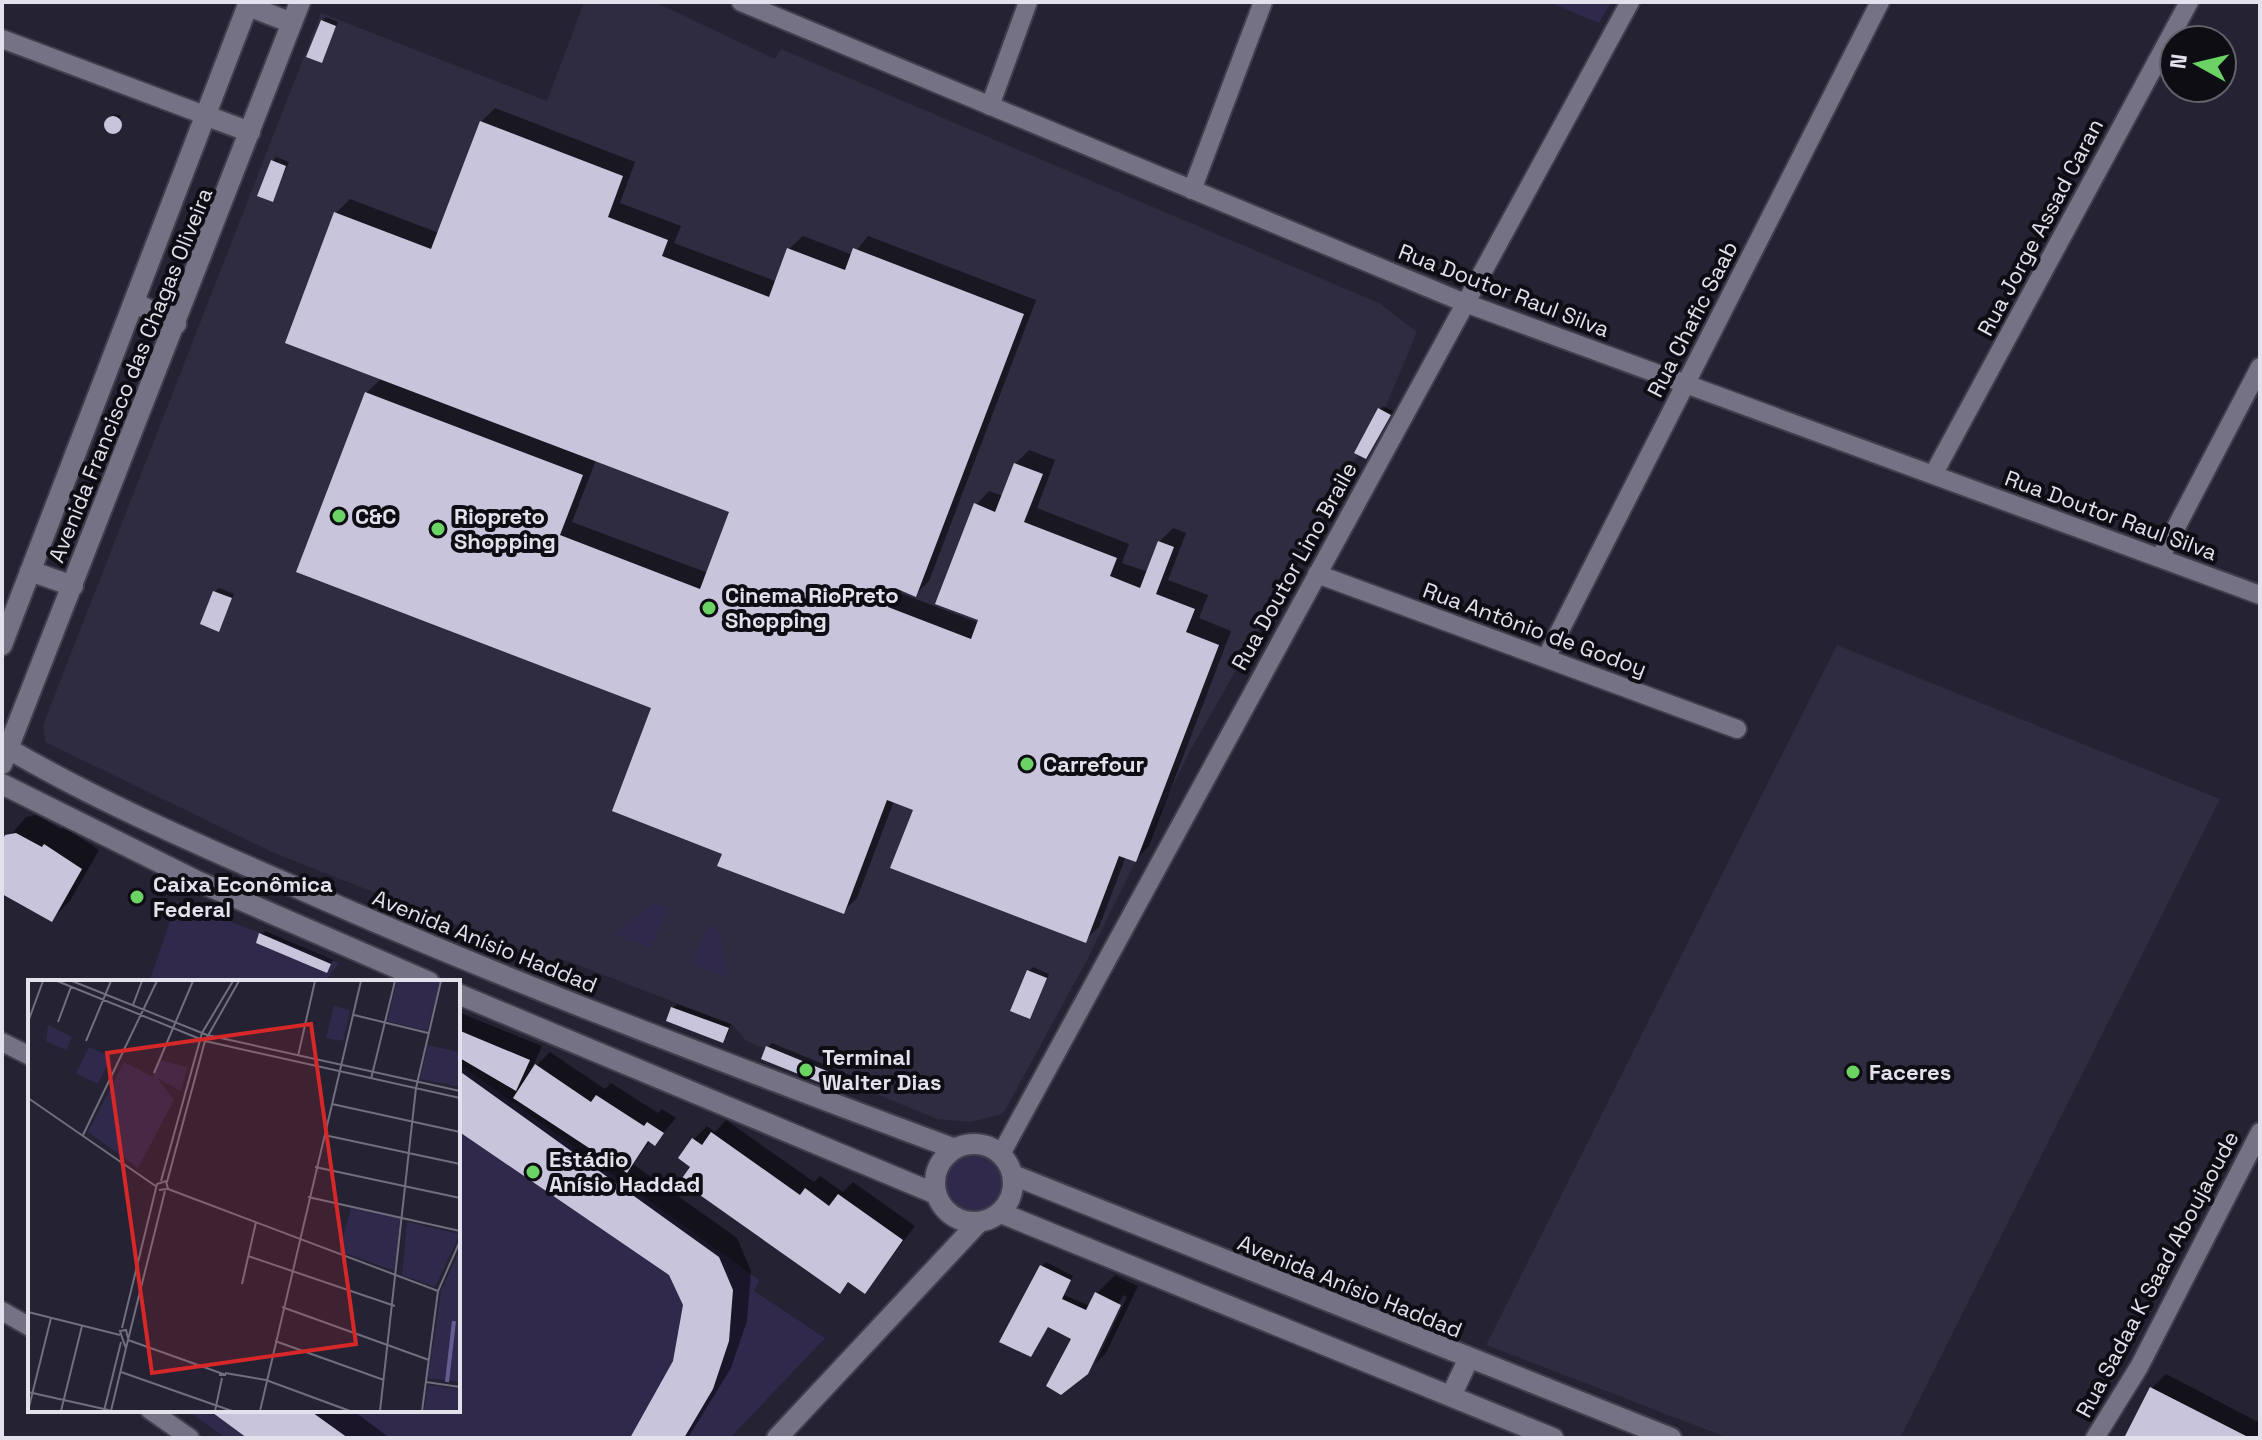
<svg xmlns="http://www.w3.org/2000/svg" width="2262" height="1440" font-family="'Space Grotesk',sans-serif">
<style>
.built{fill:#2f2b40}
.green{fill:#31294c}
.shadow{fill:#0007;fill-rule:evenodd}
.building{fill:#c7c4db}
.lines{fill:none;stroke-linecap:round;stroke-linejoin:round}
.minor-casing{stroke:#413e4c;stroke-width:22}
.tertiary-casing{stroke:#413e4c;stroke-width:24}
.secondary-casing{stroke:#413e4c;stroke-width:24}
.minor{stroke:#757286;stroke-width:18}
.tertiary{stroke:#757286;stroke-width:20}
.secondary{stroke:#757286;stroke-width:20}
.poi-dot{fill:#6bd363;stroke:#0e0d14;stroke-width:3}
.labels{text-anchor:middle;stroke-width:8;stroke-linejoin:round;paint-order:stroke}
.street-label{font-size:22px;fill:#e2e1ec;stroke:#0e0d14}
.poi-label{font-size:22px;font-weight:bold;fill:#e2e1ec;stroke:#0e0d14;text-anchor:start}
.inset-river{fill:none;stroke:#685c95;stroke-width:4}
.inset-road{fill:none;stroke:#716e7d;stroke-width:2}
.view{fill:#d62828;fill-opacity:0.15;stroke:#d62828;stroke-width:4}
.inset-edge{fill:none;stroke:#e2e1ec;stroke-width:4}
</style>
<rect width="100%" height="100%" fill="#252233"/>
<path class="built" d="M584 2H655L775 59 781 49 1379 303 1417 332 1386 406 1190 751 1087 960 1003 1114 971 1122 937 1119 746 1041 733 1025 565 960H546L274 853 45 742 43 725 321 13 547 101Z
M1837 645 2220 799 1900 1438H1728L1486 1345Z"/>
<path class="green" d="M1549 2H1611L1599 23Z
M177 901 339 963 325 982H149Z
M653 903 668 909 651 948 614 934Z
M708 925 719 930 728 978 692 964Z
M458 1063 759 1280 754 1291 825 1338 730 1438H226L186 1410H458Z
M944 1183a31 31 0 1 1 62 0a31 31 0 1 1-62 0Z"/>
<path class="shadow" d="M326 17 338 22 321 60 322 21Z
M495 108 635 162 620 203 681 226 674 243 775 281 789 249 803 236 853 255 868 236 1036 300 929 581 916 594 902 589 900 593 979 623 976 505 989 491 1003 496 1015 464 1029 450 1055 460 1037 508 1129 544 1122 563 1148 572 1159 542 1173 528 1186 533 1168 580 1208 595 1199 618 1231 631 1149 846 1135 860 1126 856 1099 927 1085 940 915 809 894 801 857 898 843 912 725 852 654 707 366 393 382 378 287 342 336 213 350 199 439 233 481 122ZM596 460 731 511 708 573 572 522Z
M115 114 121 116 115 131 107 127Z
M276 157 289 162 272 199 273 161Z
M1383 406 1393 411 1366 457 1380 409Z
M219 588 234 594 219 629 215 592Z
M36 815 61 829 64 827 99 850 70 901 52 919 2 892V845L26 817Z
M265 931 333 960 330 966 327 970 261 935Z
M1033 967 1049 974 1029 1017V971Z
M677 1004 731 1024 727 1036 723 1040 673 1008Z
M458 1012 542 1046 531 1071 550 1052 605 1089 611 1083 658 1113 662 1109 676 1118 655 1143 651 1140 633 1164 737 1238 751 1271 747 1321 731 1368 688 1438H632L675 1362 685 1304 671 1274 458 1129Z
M772 1043 854 1077 850 1087 846 1091 768 1047Z
M726 1120 814 1182 820 1176 843 1192 853 1182 915 1226 865 1292 850 1281 840 1292 693 1167V1140L707 1126 715 1132Z
M1046 1262 1073 1276 1064 1295 1090 1306 1097 1293 1115 1275 1138 1286 1106 1353 1095 1364 1127 1297 1123 1295 1087 1373 1073 1338 1049 1326 1031 1355 1042 1266Z
M2166 1374 2260 1423V1438H2126L2152 1388Z
M213 1410H352L390 1438H251Z"/>
<path class="building" d="M321 20 336 26 322 63 306 57Z
M104 125a9 9 0 1 1 18 0a9 9 0 1 1-18 0Z
M480 121 623 176 608 217 668 240 662 256 769 297 787 248 845 270 853 248 1024 314 916 597 895 588 888 607 971 639 978 620 935 604 974 503 995 512 1014 463 1043 474 1024 522 1117 558 1110 576 1140 588 1158 541 1174 547 1156 594 1195 609 1186 632 1219 645 1136 862 1119 856 1086 943 890 868 913 810 887 800 844 914 717 866 722 854 612 811 651 708 296 572 365 392 583 475 560 535 700 589 729 512 285 343 334 212 431 249Z
M271 160 286 166 273 202 257 196Z
M1378 408 1391 415 1366 459 1354 453Z
M213 591 232 598 219 632 200 624Z
M16 833 42 847 44 844 82 869 52 922 2 894V841L5 835Z
M259 933 331 964 327 973 256 943Z
M1027 970 1047 978 1030 1019 1010 1011Z
M671 1007 729 1028 723 1043 666 1021Z
M458 1030 530 1060 516 1091 458 1057Z
M766 1046 851 1081 846 1093 761 1059Z
M535 1064 591 1102 596 1095 644 1126 647 1122 664 1133 655 1146 648 1141 627 1173 513 1098Z
M458 1070 719 1257 733 1290 729 1341 713 1389 684 1438H630L673 1361 683 1305 669 1275 458 1131Z
M711 1132 800 1195 805 1188 829 1206 838 1194 903 1240 865 1294 848 1282 840 1294 680 1181 690 1167 678 1158 692 1138 702 1145Z
M1040 1265 1071 1280 1062 1299 1086 1310 1095 1292 1121 1305 1088 1374 1061 1395 1046 1386 1071 1339 1048 1327 1031 1357 999 1342Z
M2150 1387 2250 1438H2124Z
M209 1410H309L348 1438H247Z"/>
<g class="lines">
<g class="minor-casing">
<path id="minor" d="M741 2 1465 303 2260 595
M2 39 207 116
M990 106 1028 2
M1192 190 1263 2
M1933 475 2189 2
M2160 558 2260 367
M1317 574 1737 729
M1546 658 1880 2
M2 1042 30 1056
M1001 1154 1630 2
M2 1311 30 1327
M150 1410 190 1438
M2095 1438 2139 1367 2260 1132"/>
</g>
<g class="tertiary-casing">
<path id="tertiary" d="M777 1438 978 1223"/>
</g>
<g class="secondary-casing">
<path id="secondary" d="M248 6 292 23
M207 116 250 132
M134 302 176 324
M30 571 73 586
M2 645 249 2
M2 745C96 801 202 846 302 890 516 985 736 1067 955 1149
M2 764 300 2
M2 784 197 881 429 982
M458 994 936 1194
M935 1183a39 39 0 1 1 78 0a39 39 0 1 1-78 0Z
M1013 1175 1671 1438
M1001 1213 1553 1438
M1451 1396 1468 1360"/>
</g>
<use href="#minor" class="minor"/>
<use href="#tertiary" class="tertiary"/>
<use href="#secondary" class="secondary"/>
</g>
<g class="poi-dot">
<circle cx="339" cy="516" r="8"/>
<circle cx="438" cy="529" r="8"/>
<circle cx="709" cy="608" r="8"/>
<circle cx="1027" cy="764" r="8"/>
<circle cx="137" cy="897" r="8"/>
<circle cx="806" cy="1070" r="8"/>
<circle cx="1853" cy="1072" r="8"/>
<circle cx="533" cy="1172" r="8"/>
</g>
<g class="labels">
<g class="street-label">
<text transform="translate(2040 227) rotate(-62)" y="8">Rua Jorge Assad Caran</text>
<text transform="translate(1504 290) rotate(21)" y="8">Rua Doutor Raul Silva</text>
<text transform="translate(1692 319) rotate(-63)" y="8">Rua Chafic Saab</text>
<text transform="translate(130 375) rotate(-68)" y="8">Avenida Francisco das Chagas Oliveira</text>
<text transform="translate(2111 515) rotate(20)" y="8">Rua Doutor Raul Silva</text>
<text transform="translate(1294 566) rotate(-61)" y="8">Rua Doutor Lino Braile</text>
<text transform="translate(1535 629) rotate(20)" y="8">Rua Antônio de Godoy</text>
<text transform="translate(485 941) rotate(22)" y="8">Avenida Anísio Haddad</text>
<text transform="translate(2157 1274) rotate(-62)" y="8">Rua Sadaa K Saad Aboujaoude</text>
<text transform="translate(1350 1286) rotate(22)" y="8">Avenida Anísio Haddad</text>
</g>
<g class="poi-label">
<text x="355" y="524">C&amp;C</text>
<text x="454" y="524">Riopreto<tspan x="454" dy="25">Shopping</tspan></text>
<text x="725" y="603">Cinema RioPreto<tspan x="725" dy="25">Shopping</tspan></text>
<text x="1043" y="772">Carrefour</text>
<text x="153" y="892">Caixa Econômica<tspan x="153" dy="25">Federal</tspan></text>
<text x="822" y="1065">Terminal<tspan x="822" dy="25">Walter Dias</tspan></text>
<text x="1869" y="1080">Faceres</text>
<text x="549" y="1167">Estádio<tspan x="549" dy="25">Anísio Haddad</tspan></text>
</g>
</g>
<g transform="translate(28 980)">
<rect width="432" height="432" fill="#252233"/>
<path d="M369 1 412 2 399 51 359 41ZM306 26 322 30 315 61 298 58ZM20 45 44 57 38 70 18 61ZM400 65 432 72V107L392 99ZM61 67 83 77 70 104 48 93ZM131 80 159 87 153 111 129 98 146 120 110 188 60 152 96 82 125 97ZM323 228 372 238 367 291 311 271ZM379 242 432 254 407 307 374 295ZM432 269V402L400 398 413 311ZM400 405 432 409 430 431H396Z" fill="#31294c"/>
<path class="inset-river" d="M419 402 426 341"/>
<path class="inset-road" d="M29 1 177 61 432 118M44 1 179 55 432 111M105 25 114 1M326 35 400 53M0 42 15 1M30 42 43 7M58 61 83 1M270 76 287 1M126 93 165 1M343 99 367 1M0 118 129 207M304 124 432 152M55 155 129 1M296 155 432 184M287 187 432 218M133 201 174 53 205 1M139 202 177 61 211 1M140 209 410 311M280 217 432 251M220 276 367 326M214 304 228 242M254 327 401 380M0 332 92 355M94 348 129 204 138 201 140 209 131 210M100 358 98 350 92 351 97 366 99 364 137 211M100 360 198 395H191M247 361 356 400M93 392 204 431M197 393 238 400 322 431M398 402 432 407M0 412 76 429M77 429 83 431 99 364M0 431 23 338M33 431 54 346M76 431 93 362M187 431 194 398M232 431 333 1M352 431 388 108 413 1M394 431 410 311 432 261"/>
<path class="view" d="M283 44 328 364 124 393 79 73Z"/>
<rect width="432" height="432" class="inset-edge"/>
</g>
<rect width="2262" height="1440" fill="none" stroke="#e2e1ec" stroke-width="8"/>
<g transform="translate(2198 64) rotate(278)"><circle r="38" fill="#0e0d14" stroke="#63626a" stroke-width="2"/>
<path d="M0-6L14 30L0 20L-14 30Z" fill="#6bd363"/>
<text y="-12" font-size="22" font-weight="bold" text-anchor="middle" fill="#e2e1ec">N</text>
</g>
</svg>
